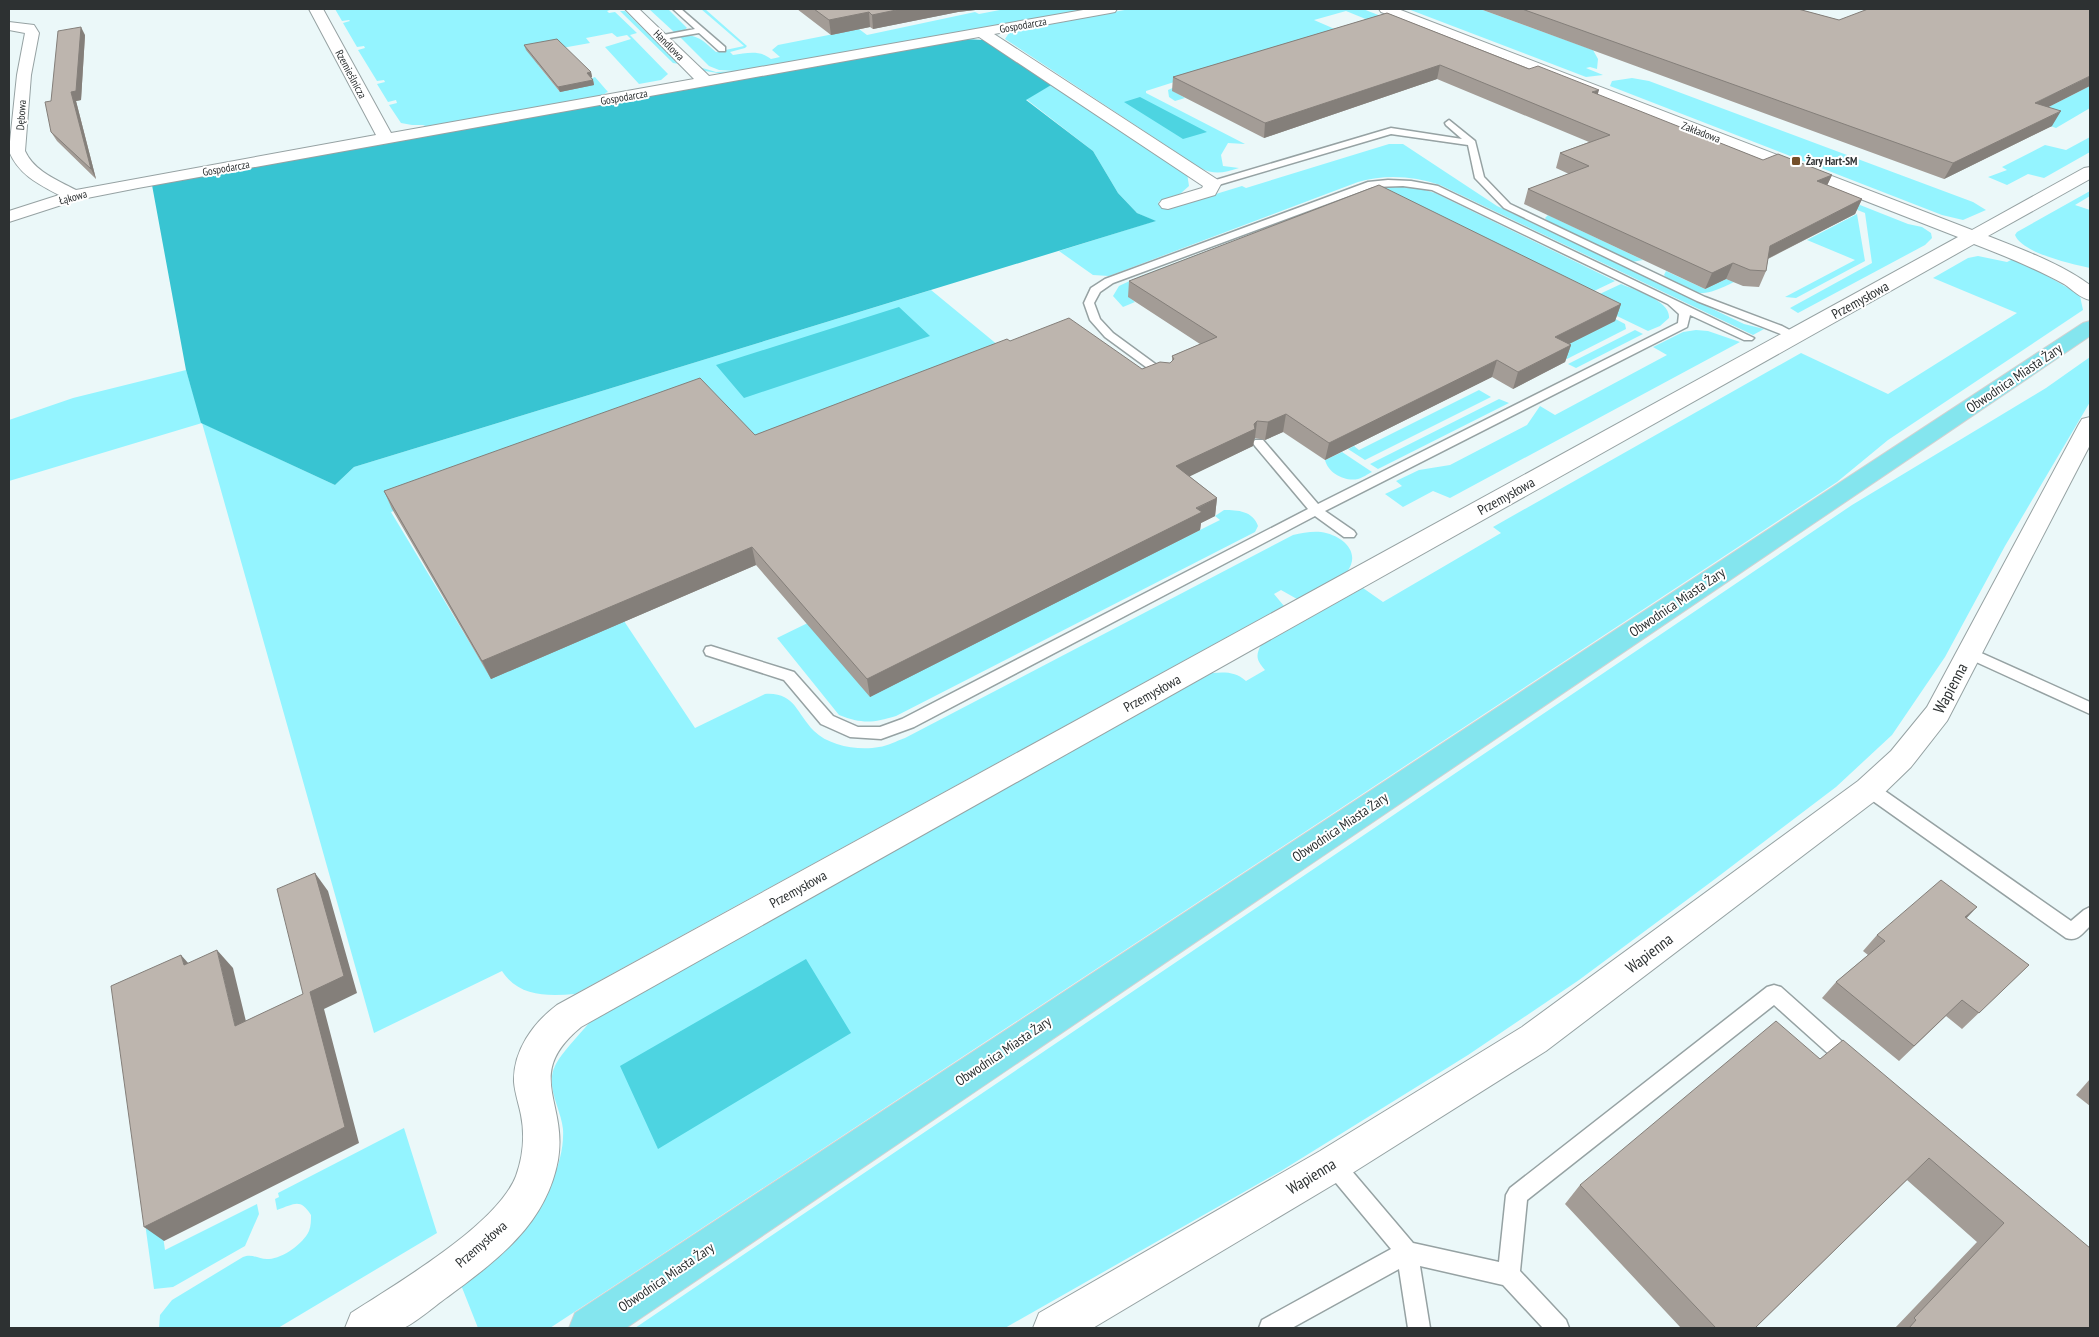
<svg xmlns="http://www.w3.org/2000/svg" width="2099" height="1337" font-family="'PT Sans Narrow',sans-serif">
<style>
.green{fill:#94f4ff}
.forest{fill:#38c4d2}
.water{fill:#4dd4e1}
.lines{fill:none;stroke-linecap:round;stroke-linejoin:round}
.service-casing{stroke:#96a2a3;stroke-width:3}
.minor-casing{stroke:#96a2a3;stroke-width:2}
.primary-casing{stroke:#d1d2d2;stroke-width:2}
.service{fill:#fff;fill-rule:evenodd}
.minor{fill:#fff;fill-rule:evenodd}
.primary{fill:#84e5ee;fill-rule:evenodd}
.wall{fill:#a39c96}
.shaded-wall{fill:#847f7a}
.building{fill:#bdb5ae;stroke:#847f7a}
.poi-dot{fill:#744f2a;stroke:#fff;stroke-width:2}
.labels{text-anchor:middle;stroke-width:4;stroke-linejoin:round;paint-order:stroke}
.far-street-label{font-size:11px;fill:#2d3132;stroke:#fff}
.far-poi-label{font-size:11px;font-weight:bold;fill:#2d3132;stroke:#fff;text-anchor:start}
.street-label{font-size:14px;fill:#2d3132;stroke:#fff}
.near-street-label{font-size:16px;fill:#2d3132;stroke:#fff}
</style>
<rect width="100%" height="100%" fill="#ebf8f9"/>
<path class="green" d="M335 9H613L607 11 609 13 615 12 637 33 630 35 668 74 661 80 639 84 605 47 631 39 627 35 617 37 612 33 586 38 590 43 562 48 538 65 560 92 595 77 608 92 605 93 606 95 430 128 423 125H412L401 123 389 105 397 103 396 100 388 102 377 84 385 82 384 80 377 81 358 50 365 48 364 46 357 47 343 23 350 21 349 20 342 21Z
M649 9H668L687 28 683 31 674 32Z
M701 9H705L747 46 745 48 730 52 733 55C747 53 760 50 771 59L780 57 772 50 778 45 859 29 867 35 975 12 979 14 1005 9H1096L724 74 705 71 699 67 716 72 735 71 719 70 709 66 680 37C697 32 704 42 716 52L744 46Z
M1130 9H1363L1581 95 1492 67 1173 91 1185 98 1175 101 1169 97 1168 90 1177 86 1378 24 1346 11 1314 20 1337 30 1146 91V93L1245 144 1228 143 1221 155 1223 166 1239 168C1224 173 1214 175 1200 168L1005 39 1009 33 1021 29Z
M1408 9H1480L1593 50 1598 59 1597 69 1590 67 1586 68 1603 75 1586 77Z
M620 11H625L679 64 673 63Z
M1632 78 1649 81 1973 202 1986 210 1963 220 1942 215 1610 86 1612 81Z
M1053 84 1187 173 1189 186 1180 194 1158 202 1167 209 1242 186 1246 188 1389 144H1403L1497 206 1744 324 1764 329 1753 335 1440 185C1413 176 1386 174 1358 182L1109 276 1093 275 1059 251 1155 221 1137 213 1118 193 1093 151 1026 99Z
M2090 86V108L2056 128 2027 118Z
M1588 97 1908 224 1922 227 1931 233 1932 238 1925 245 1798 313 1790 308 1872 263 1865 213 1581 100Z
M2090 137V152L2044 178 2028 174 2007 185 1988 177 2007 170 2002 167 2045 145 2066 150Z
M1394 185 1414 187 1435 193 1615 281 1573 301 1129 297 1135 302 1123 307 1113 296 1119 286 1138 277 1373 188Z
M2090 191V196L2075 205 2090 210V268C2072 264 2022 253 2015 235L2017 232Z
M1857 214 1865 261 1796 298 1785 297 1855 260 1807 240Z
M1548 215 1643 260 1632 262 1625 259 1549 223 1545 218Z
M1978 256 2007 262 2013 259 2037 270 2075 292 2080 296 2083 310 1888 440 1837 482 550 1328H478L461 1285C503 1256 533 1230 552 1181 559 1165 564 1147 563 1129 561 1109 545 1086 555 1066 561 1053 583 1031 593 1018L1212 673C1226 672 1236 672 1246 681L1265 670C1257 661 1255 656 1261 645L1363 588 1383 602 1501 533 1493 527 1801 353 1888 394 2017 313 1933 278 1968 258Z
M1666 271 1705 289 1726 279 1734 282C1699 299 1701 295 1667 279L1664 275Z
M1621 284C1635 290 1671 301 1669 318L1660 326 1648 331 1590 303 1589 299Z
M931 290 1010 355 758 453 704 396 391 512 491 678 624 621 695 728 765 694C795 692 796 713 814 731 829 746 859 751 879 747 888 746 896 741 905 738L1293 535C1302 533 1312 531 1321 532 1342 535 1362 552 1347 572L1297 599 1281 590 1274 594 1284 606 575 994C547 996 519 997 502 971L374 1033 202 423 9 481V420L73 398 186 370 202 423 335 485 354 467Z
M1587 304 1625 324 1626 329 1563 361 1547 353Z
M1635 330 1643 334 1576 368 1568 364Z
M1696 330 1708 331 1740 342 1450 498 1433 491 1403 507 1385 494 1402 486 1396 481 1419 470 1450 465 1527 425 1540 406 1555 415 1667 355 1653 347 1683 332Z
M2090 357V402L2005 546 1945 657 1892 735 1836 787 1715 879 1579 980 1468 1055 1281 1171 1005 1328H635L1852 505 2046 388Z
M1479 390 1491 397 1365 460 1348 449 1354 446 1359 450Z
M1499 399 1509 403 1378 469 1370 464Z
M1342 452 1372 472C1368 474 1362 478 1358 479 1345 482 1328 473 1325 460Z
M1224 510C1238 510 1253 511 1258 526L1255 532 896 716C873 723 862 724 839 715L777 638 820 617 1140 560 1220 520 1215 516Z
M404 1128 437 1233 278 1328H159L160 1315 172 1300 243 1257C253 1253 259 1260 269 1259 283 1258 303 1244 309 1231 311 1226 311 1220 311 1215 300 1198 295 1204 277 1210L275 1199 279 1197 278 1193Z
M156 1188 165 1250 257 1204 259 1214 245 1246 173 1287 154 1289 142 1201Z"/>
<path class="forest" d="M965 39 984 40 1053 84 1026 100 1093 151 1118 193 1137 213 1156 221 354 467 335 485 201 423 186 370 152 185Z"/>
<path class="water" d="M1140 97 1207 132 1183 139 1124 102Z
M899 307 930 336 744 398 716 365Z
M806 959 851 1033 658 1149 620 1066Z"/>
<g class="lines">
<g class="service-casing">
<path id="service" d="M673 9H681L725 47V51H719L699 33 658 40V36L695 29Z
M1449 120 1475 141 1484 177 1510 204 1705 297 1782 326 1801 336 1799 338H1791L1697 301 1504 208 1475 178 1468 145 1391 134 1215 186H1209L1207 184 1209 182 1391 128 1462 139 1446 125 1445 123Z
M1388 180 1411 181 1438 186 1754 338 1752 340H1744L1690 315 1687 327 1325 511 1354 531 1356 534 1354 537H1344L1315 516 914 727 881 739 850 737 821 724 784 680 706 655 704 651 706 647 711 646 794 672 833 716 858 727H880L902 719 1308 509 1255 446 1253 443 1255 440H1263L1318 504 1678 323 1679 314 1668 304 1432 190 1403 186 1373 187 1113 283 1100 292 1094 303 1100 319 1113 333 1169 374 1171 376 1169 378H1161L1105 337 1090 320 1084 303 1091 288 1105 279 1368 182Z
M1968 647 2090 702V714L1963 656 1961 652 1963 648Z
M1869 783 1875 784 2071 921 2084 910 2090 907V926C2082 934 2077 942 2066 938L1863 794 1861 789 1863 784Z
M1774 985 1781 987 1856 1054 1859 1060 1856 1066 1849 1069 1842 1066 1774 1005 1527 1200 1520 1271 1566 1320 1569 1328H1543L1503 1285 1420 1266 1430 1328H1408L1399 1269 1292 1328H1259L1262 1320 1391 1249 1326 1171 1323 1164 1326 1157 1333 1154 1340 1157 1413 1243 1499 1262 1506 1195 1510 1188 1767 987Z"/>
</g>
<g class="minor-casing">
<path id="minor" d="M309 9H323L391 133 694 79 625 9H639L709 76 1089 9H1117L1115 12 1110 13 994 34 1218 180 1221 184 1215 195 1168 209 1162 208 1159 204 1162 200 1202 188 1203 186 979 37 138 188 77 200 9 222V211L59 195C38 184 18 174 9 151L17 75 25 33 9 30V22L34 25 39 33 31 75 25 151C34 171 57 180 76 190L376 135Z
M1379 9H1398L1972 230 2084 168 2090 167V179L1988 236C2023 250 2060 263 2090 285V300C2080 298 2073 290 2064 284 2035 268 2005 256 1974 244L581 1027C523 1075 568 1101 558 1160 546 1225 496 1261 446 1298 436 1305 413 1325 403 1328 394 1331 357 1328 345 1328L351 1313C396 1284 497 1225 516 1176 523 1157 525 1135 521 1115 519 1104 515 1094 514 1082 513 1051 533 1023 557 1005L1958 237 1381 12Z
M2090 417V445L1947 721 1911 767 1880 797 1546 1051 1346 1177 1093 1328H1033L1039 1313 1320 1151 1522 1027 1858 781 1891 751 1927 707 2079 424 2082 419Z"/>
</g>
<g class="primary-casing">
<path id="primary" d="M2090 321V336L626 1328H569L575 1313 2083 323Z"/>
</g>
<use href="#service" class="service"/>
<use href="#minor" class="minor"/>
<use href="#primary" class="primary"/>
</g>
<path class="wall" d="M797 9H984L958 12 873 29 870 27 831 35Z
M1480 9H1798L1839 20 2049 107 2052 126 1944 179Z
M1387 13 1763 160 1832 175 1827 185 1862 199 1855 214 1768 259 1766 271 1759 287 1743 286 1726 279 1705 289 1524 204 1528 189 1569 174 1556 168 1560 153 1589 142 1437 79 1264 138 1172 91 1173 77Z
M85 35 81 100 76 101 96 179 57 141 51 132V101Z
M524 45 591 72 592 77H591L593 80 594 85 560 92 526 50Z
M1129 281 1621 304 1615 321 1569 344 1571 345 1565 362 1513 389 1492 377 1325 460 1283 432 1265 440 1255 438 1254 440 1253 446 1189 476 1217 498 1215 516 1201 523 1200 530 870 697 756 565 491 679 392 509 384 491 755 435 1010 341 1142 369 1170 363 1172 361V356L1200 344 1128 297Z
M1966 919 2029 965 1962 1029 1946 1016 1899 1061 1822 998 1836 982 1868 955 1863 951 1877 935Z
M1820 1059 2090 1248V1328H1895L1977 1242 1907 1180 1755 1328H1681L1565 1204 1580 1185Z
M2090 1079V1106L2076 1095Z"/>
<path class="shaded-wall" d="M901 9H984L958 12 873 29 872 15Z
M869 12 870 27 831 35 829 20Z
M81 27 85 35 81 100 76 101 96 179 91 169 71 92Z
M1440 65 1437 79 1264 138 1265 123Z
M591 72 592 77 588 78 587 73Z
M2090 76V86L2027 118 2035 103Z
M593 80 594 85 560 92 558 87Z
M1599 90 1595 104 1592 92Z
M2061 111 2052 126 1944 179 1953 163Z
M1832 175 1825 190 1817 181Z
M1862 199 1855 214 1763 261 1770 246Z
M1733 263 1726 279 1705 289 1712 273Z
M1621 304 1615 321 1549 354 1555 337Z
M1571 345 1565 362 1513 389 1518 372Z
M1497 360 1492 377 1325 460 1329 443Z
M1286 414 1283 432 1265 440 1268 422Z
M1257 421 1255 438 1254 440 1253 446 1174 484 1176 466 1254 424Z
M1217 498 1215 516 1201 523 1200 530 870 697 867 679Z
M752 547 756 565 491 679 482 661Z
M315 873 328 891 357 993 324 1009 359 1143 164 1241 144 1227 310 992Z
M1977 907 1962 923 1965 917Z
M217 950 233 968 251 1042 235 1026Z
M181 955 197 973 184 965Z"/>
<path class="building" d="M814 9H901L872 15 869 12 829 20Z
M1522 9H1798L1839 20 1868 9H2090V76L2035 103 2061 111 1953 163Z
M1387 13 1529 69 1538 66 1599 90 1592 92 1763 160 1778 154 1832 175 1817 181 1862 199 1770 246 1766 271 1750 270 1733 263 1712 273 1528 189 1589 166 1560 153 1610 135 1440 65 1265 123 1173 77Z
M81 27 76 91 71 92 91 169 51 132 45 102 51 101 58 31Z
M557 39 591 72 587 73 593 80 558 87 524 45Z
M1379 185 1621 304 1555 337 1571 345 1518 372 1497 360 1329 443 1286 414 1268 422 1257 421 1254 424 1255 429 1176 466 1217 498 1196 508 1202 512 867 679 752 547 482 661 384 491 700 378 755 435 1007 339 1010 341 1069 318 1142 369 1160 362 1170 363 1174 359 1172 356 1217 337 1129 281Z
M315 873 344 976 310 992 345 1127 144 1227 111 986 181 955 184 965 217 950 235 1026 303 994 277 889Z
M1941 880 1977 907 1965 917 2029 965 1979 1013 1962 1000 1914 1046 1836 982 1885 941 1877 935Z
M1776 1021 1820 1059 1843 1040 2090 1248V1328H1909L1916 1320 1914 1318 2004 1223 1929 1158 1755 1328H1716L1580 1185Z"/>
<rect class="poi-dot" x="1791" y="156" width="10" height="10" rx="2.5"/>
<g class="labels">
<g class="far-street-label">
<text transform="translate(1023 25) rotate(-10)" y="4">Gospodarcza</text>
<text transform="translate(669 45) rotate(45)" y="4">Handlowa</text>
<text transform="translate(351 74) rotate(62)" y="4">Rzemieślnicza</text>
<text transform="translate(624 97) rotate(-10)" y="4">Gospodarcza</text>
<text transform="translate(21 115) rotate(-86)" y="4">Dębowa</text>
<text transform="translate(1701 132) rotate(21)" y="4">Zakładowa</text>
<text transform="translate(226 168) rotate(-10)" y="4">Gospodarcza</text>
<text transform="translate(73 197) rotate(-15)" y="4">Łąkowa</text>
</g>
<g class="far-poi-label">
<text x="1806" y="165">Żary Hart-SM</text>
</g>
<g class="street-label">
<text transform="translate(1860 300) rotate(-29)" y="5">Przemysłowa</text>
<text transform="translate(2014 378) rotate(-34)" y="5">Obwodnica Miasta Żary</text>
<text transform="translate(1506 496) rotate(-29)" y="5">Przemysłowa</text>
<text transform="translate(1677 602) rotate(-34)" y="5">Obwodnica Miasta Żary</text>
<text transform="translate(1152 693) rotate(-29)" y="5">Przemysłowa</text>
<text transform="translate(1340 827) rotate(-34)" y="5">Obwodnica Miasta Żary</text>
<text transform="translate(798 889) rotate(-29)" y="5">Przemysłowa</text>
<text transform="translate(1003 1051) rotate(-34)" y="5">Obwodnica Miasta Żary</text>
<text transform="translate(481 1244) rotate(-41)" y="5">Przemysłowa</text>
<text transform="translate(666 1277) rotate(-34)" y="5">Obwodnica Miasta Żary</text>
</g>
<g class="near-street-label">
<text transform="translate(1950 688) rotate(-62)" y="6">Wapienna</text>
<text transform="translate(1649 953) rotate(-37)" y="6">Wapienna</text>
<text transform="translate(1311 1176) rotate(-31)" y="6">Wapienna</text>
</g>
</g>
<rect width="2099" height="1337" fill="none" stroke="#2d3132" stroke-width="20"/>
</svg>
